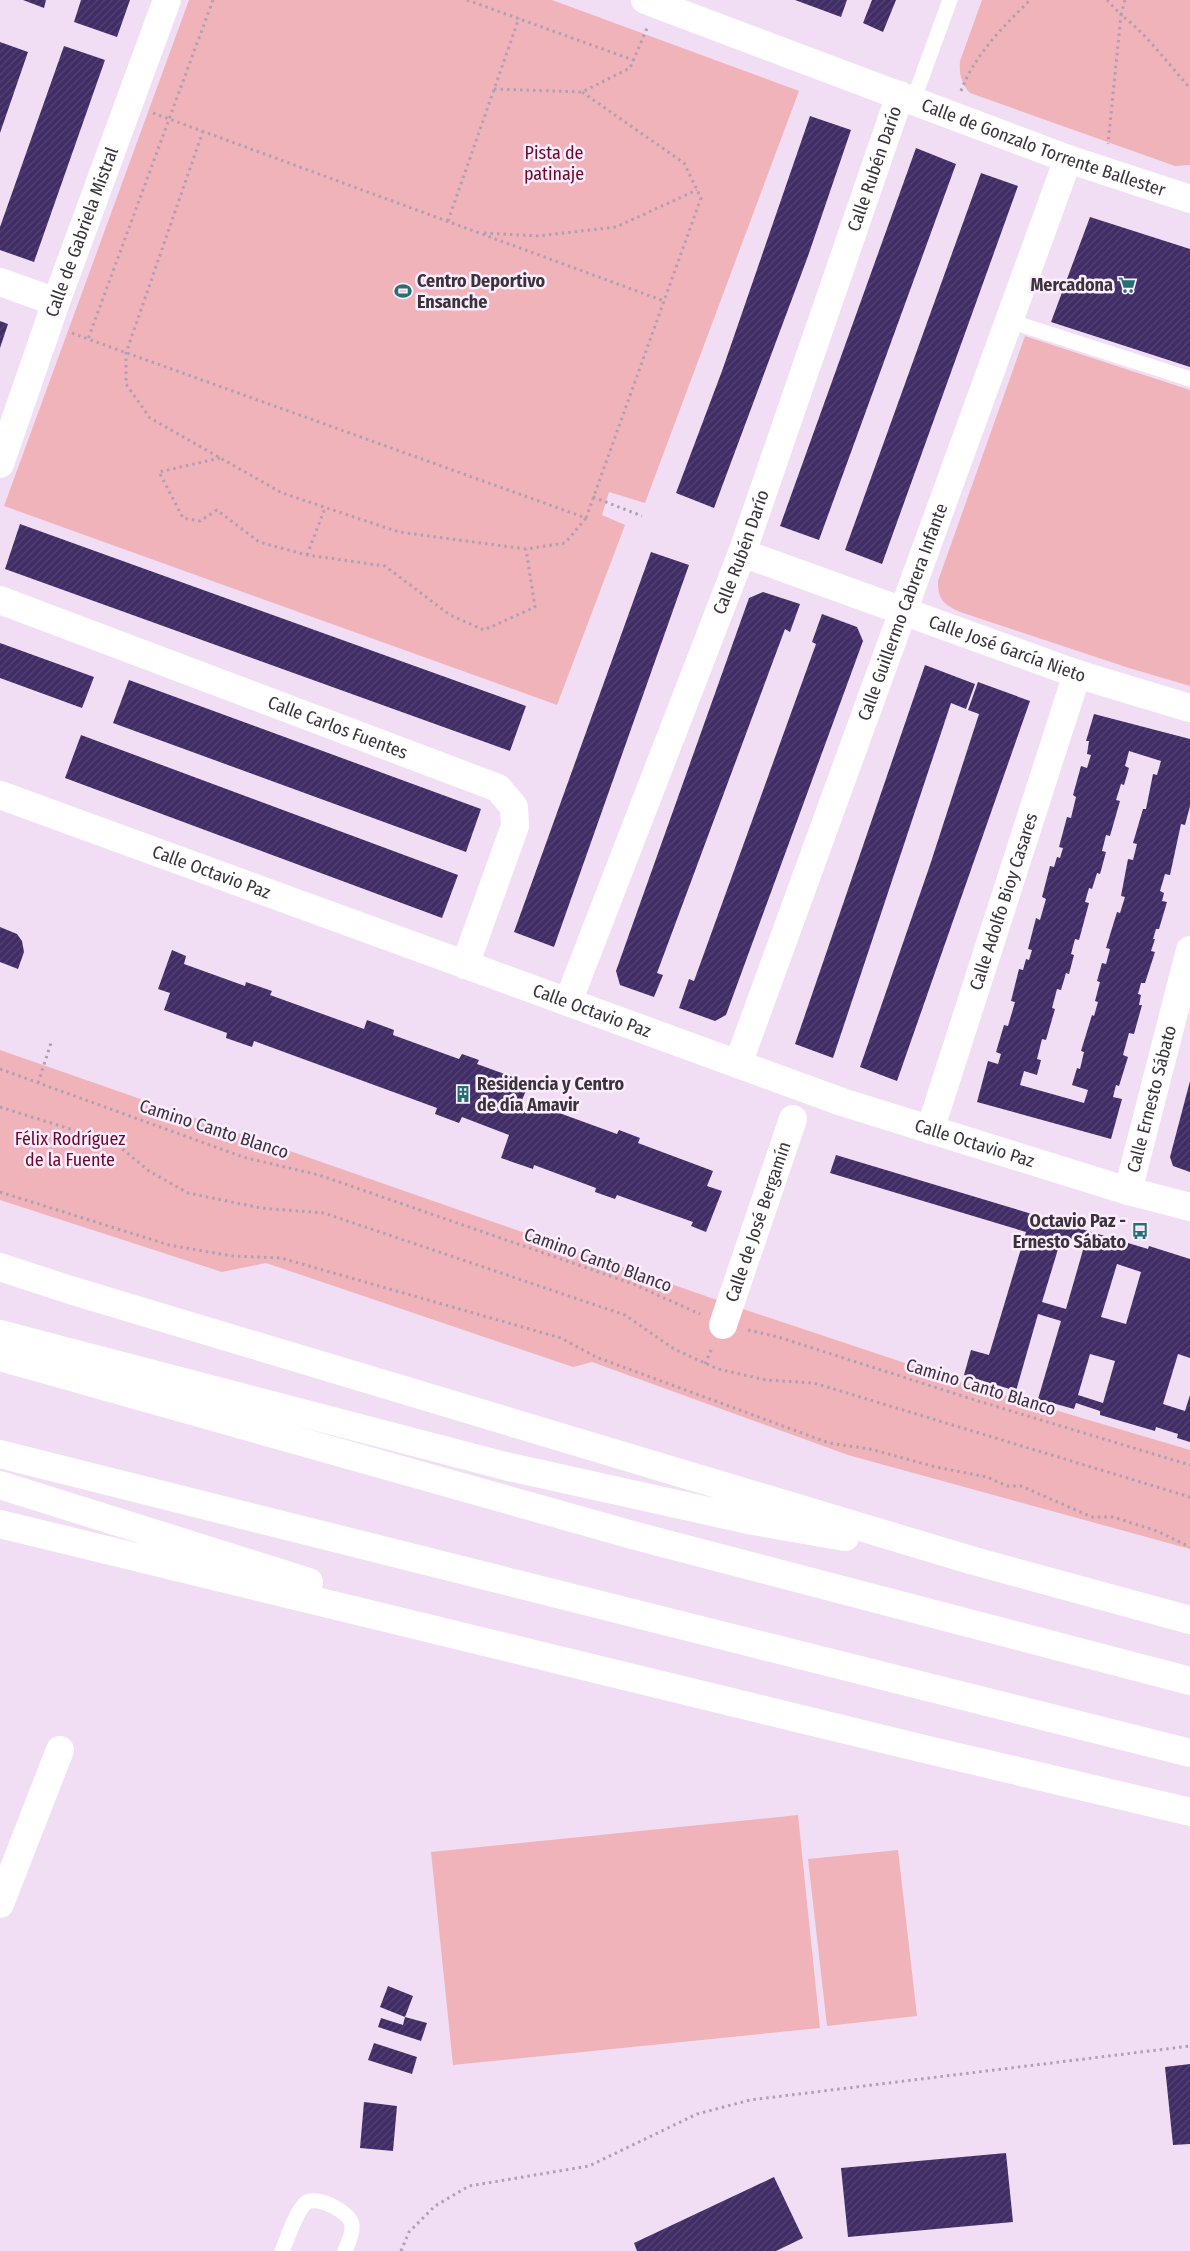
<svg xmlns="http://www.w3.org/2000/svg" width="1190" height="2251" font-family="'Fira Sans Condensed',sans-serif">
<style>
.green{fill:#f1b3ba}
.building{fill:url(#building-hatch);fill-rule:evenodd}
.lines{fill:none;stroke-linecap:round;stroke-linejoin:round}
.path{stroke:#afa0b2;stroke-width:3;stroke-dasharray:2.5 4;stroke-linecap:butt}
.lane{stroke:#fff;stroke-width:15}
.street{stroke:#fff;stroke-width:28}
.highway{stroke:#fff;stroke-width:28}
.labels{text-anchor:middle;stroke-width:5;stroke-linejoin:round;paint-order:stroke}
.street-label{font-size:18px;fill:#3a333c;stroke:#fcedfe}
.park-label{font-size:18px;fill:#690927;stroke:#fcedfe}
.poi-label{font-size:18px;font-weight:bold;fill:#3a333c;stroke:#fcedfe;text-anchor:start}
</style>
<defs>
<pattern id="building-hatch" width="6" height="6" patternUnits="userSpaceOnUse" patternTransform="scale(1.25)"><rect width="6" height="6" fill="#412d66"/><path d="M-1 1l2-2M0 6l6-6M5 7l2-2" fill="none" stroke="#554374"/></pattern>
</defs>
<rect width="100%" height="100%" fill="#f1def4"/>
<path class="green" d="M189 0H552L799 91 645 503 609 492 602 515 625 525 557 705 4 506Z
M982 0H1190V165L1175 166 970 93C961 83 959 74 960 61Z
M1025 336 1190 390V686L1129 668 960 612C944 604 938 601 938 581Z
M0 1050 740 1308 977 1387 1190 1450V1549L848 1455 592 1362 573 1367 266 1263 222 1272 0 1200Z
M798 1815 820 2028 453 2065 431 1852Z
M898 1850 917 2016 827 2026 808 1859Z"/>
<path class="building" d="M23 0H46L44 8Z
M81 0H130L117 37 74 22Z
M795 0H847L841 17Z
M872 0H896L883 32 863 23Z
M0 42 28 52 0 133Z
M64 46 105 60 34 262 0 250V227Z
M810 116 851 130 808 256 714 508 676 493 722 371Z
M916 148 956 164 819 540 780 526Z
M981 173 1018 186 882 564 845 550Z
M1090 217 1190 249V367L1051 322Z
M0 321 8 324 0 348Z
M20 524 526 706 510 751 5 569Z
M651 552 689 565 554 947 514 932Z
M763 592 800 604 790 632 785 629 657 973 663 975 654 997 620 985 616 971 749 598Z
M822 614 857 627 863 641 726 1015 715 1021 679 1008 689 979 694 981 816 644 812 642Z
M0 643 94 677 82 708 0 678Z
M925 665 975 684 966 709 951 703 833 1058 795 1044Z
M129 680 481 809 466 852 113 723Z
M978 682 1030 701 897 1081 860 1067 930 865 979 714 968 710Z
M1094 714 1190 739V806L1185 825 1181 824 1170 875 1165 874 1160 891 1164 893 1162 901 1167 902 1159 929H1156L1153 939H1155L1151 951 1155 952 1145 983H1141L1138 994 1141 995 1139 1005H1142L1134 1034 1129 1033 1123 1055 1128 1057 1119 1086 1116 1085 1113 1097 1122 1099 1111 1139 977 1102 988 1061 998 1064 1001 1054 996 1052 1004 1025 1008 1026 1015 1002 1011 1001 1019 969 1023 970 1026 959 1029 960 1032 950 1028 949 1036 918 1040 920 1046 899 1042 897 1050 866 1054 867 1057 857 1060 858 1063 848 1059 847 1067 817 1071 818 1076 797 1073 795 1081 766 1087 768 1091 755 1087 754 1089 741H1086ZM1129 751 1161 761 1157 775 1153 774 1146 809H1143L1133 843 1137 844 1133 860 1128 859 1121 896 1125 897 1120 913 1117 912 1106 948 1110 949 1106 964 1102 963 1097 981 1100 982 1095 1001 1098 1002 1094 1016 1092 1015 1081 1051 1084 1052 1080 1069 1077 1068 1072 1085 1088 1090 1084 1103 1020 1085 1024 1071 1037 1075 1041 1060 1037 1059 1042 1039 1046 1040 1055 1009 1052 1008 1057 989 1061 990 1066 973 1069 974 1074 955 1071 954 1075 939 1079 940 1089 903 1085 902 1089 888 1092 889 1097 873 1100 874 1106 852 1102 851 1106 835 1110 836 1120 801 1116 800 1121 784 1124 785 1129 768 1125 766Z
M81 735 458 875 442 918 65 778Z
M0 927 17 934 22 941 24 952 18 969 0 962Z
M172 950 186 956 184 964 245 986 246 982 272 991 270 995 364 1029 367 1020 394 1030 393 1035 459 1059 462 1054 479 1060 477 1064 529 1083 520 1105 537 1112 538 1108 550 1112 551 1110 617 1134 619 1130 640 1138 638 1143 713 1171 707 1186 722 1191 706 1232 691 1226 693 1222 617 1195 615 1199 595 1192 596 1188 534 1165 533 1169 501 1158 509 1135 462 1117 459 1123 435 1114 437 1108 254 1041 252 1047 226 1038 227 1033 164 1010 170 993 158 989Z
M1190 1081V1172L1173 1166 1170 1157Z
M836 1155 1148 1249 1149 1246 1190 1259V1358L1178 1354 1163 1404 1185 1411 1190 1395V1442L1177 1438 1178 1434 1156 1427 1155 1431 1100 1415V1411L1076 1403 1074 1409 1038 1399 1061 1321 1038 1314 1016 1391 964 1375 971 1350 989 1355 1026 1232 830 1173ZM1062 1236 1085 1243 1066 1309 1042 1302ZM1117 1264 1141 1272 1126 1324 1101 1317ZM1090 1354 1115 1361 1103 1403 1078 1395Z
M388 1986 413 1996 405 2017 427 2023 421 2041 378 2027 381 2018 403 2025 405 2017 380 2007Z
M374 2043 417 2057 412 2074 368 2060Z
M1190 2064V2144L1173 2145 1165 2067Z
M364 2102 397 2106 393 2151 360 2148Z
M1006 2153 1013 2222 848 2237 841 2168Z
M774 2177 803 2238 776 2251H637L634 2243Z"/>
<g class="lines">
<path class="path" d="M213 0 88 339 586 518 701 198 684 163 582 92
M467 0 633 60
M1107 0 1121 15 1108 144
M1125 0 1121 15C1147 34 1168 64 1190 88
M494 89 582 92 630 68 647 28
M961 91C975 54 1003 27 1030 0
M153 113 664 301
M203 131 126 353V384L150 418 282 493 399 532 526 549 565 543 586 518
M448 221 519 18
M484 233 539 236 616 227 697 190
M72 333 88 339
M220 458 159 472 183 518 200 521 217 510 259 542 307 555 385 566 450 615 484 630 535 607 526 549
M593 497 642 516
M307 555 325 508
M0 1069 243 1157 319 1175 633 1284 700 1314
M38 1083 51 1043
M0 1107 115 1143 149 1171 188 1193 261 1208 324 1213 625 1315 674 1349 718 1369 766 1380 814 1383 1190 1497
M0 1192 169 1245 232 1256 281 1258 561 1338 596 1357 829 1443 870 1449 936 1467 987 1477 1007 1486H1021L1092 1517H1113L1157 1531 1190 1547
M748 1330 778 1337 978 1401 1190 1465
M705 1364 712 1348
M401 2251 409 2232 435 2206 469 2186 589 2166 697 2114 750 2100 1190 2046"/>
<path class="lane" d="M913 101 950 0
M1009 321 1190 379
M282 2251C287 2240 297 2208 307 2202 318 2196 351 2212 352 2225 353 2234 348 2243 345 2251"/>
<g class="street">
<path id="s1" d="M645 0 1068 159 1190 199"/>
<path d="M0 282 56 302"/>
<path id="s2" d="M0 464 56 302 167 0"/>
<path id="s3" d="M742 553 1077 674 1190 708"/>
<path id="s4" d="M0 600 498 788 514 807 515 826 465 965"/>
<path id="s5" d="M0 795 842 1102 1128 1191 1190 1207"/>
<path id="s6" d="M568 1002 742 553 900 95"/>
<path id="s7" d="M738 1064 1068 159"/>
<path id="s8" d="M930 1130 1077 674"/>
<path id="s9" d="M1128 1191 1190 950"/>
<path id="s10" d="M723 1325 793 1119"/>
<path d="M0 1904 60 1750"/>
</g>
<path class="highway" d="M0 1267 70 1290 974 1561 1190 1620
M0 1334 505 1466 753 1521 845 1537
M0 1357 636 1536 1190 1681
M0 1454 1190 1753
M0 1485 309 1582
M0 1524 920 1748 1190 1812"/>
</g>
<defs>
<g id="supermarket-bare" transform="scale(1.35)"><path d="M-6-5.5h2.5l.6 2H6L4.5 2H-2.5L-4.4-4H-6ZM-1.5 3.2a1.3 1.3 0 1 0 .1 0ZM3 3.2a1.3 1.3 0 1 0 .1 0Z" fill="#257073" stroke="#fcedfe" stroke-width="2.5" paint-order="stroke"/></g>
<g id="stadium-bare" transform="scale(1.35)"><path d="M0-5a6.5 5 0 1 0 0 10a6.5 5 0 1 0 0-10ZM-3.5-1.8h7v3.6h-7Z" fill="#257073" stroke="#fcedfe" stroke-width="2.5" paint-order="stroke"/></g>
<g id="building-bare" transform="scale(1.35)"><path d="M-4-6H4V6H1V3H-1V6H-4ZM-2.5-4.3h1.7v1.8h-1.7ZM.8-4.3h1.7v1.8H.8ZM-2.5-1h1.7V.8h-1.7ZM.8-1h1.7V.8H.8Z" fill="#257073" stroke="#fcedfe" stroke-width="2.5" paint-order="stroke"/></g>
<g id="bus-bare" transform="scale(1.35)"><path d="M-5-6H5V4H4V6H2V4H-2V6H-4V4H-5ZM-3.5-4V0h7V-4ZM-3.5 1.2v1.5H-2V1.2ZM2 1.2v1.5H3.5V1.2Z" fill="#257073" stroke="#fcedfe" stroke-width="2.5" paint-order="stroke"/></g>
</defs>
<g fill-rule="evenodd">
<use href="#supermarket-bare" x="1127" y="285"/>
<use href="#stadium-bare" x="403" y="291"/>
<use href="#building-bare" x="463" y="1094"/>
<use href="#bus-bare" x="1140" y="1231"/>
</g>
<g class="labels">
<g class="street-label">
<text dy="6" stroke="none"><textPath href="#s1" startOffset="425">Calle de Gonzalo Torrente Ballester</textPath></text>
<text dy="6" stroke="none"><textPath href="#s6" startOffset="888">Calle Rubén Darío</textPath></text>
<text dy="6" stroke="none"><textPath href="#s2" startOffset="246">Calle de Gabriela Mistral</textPath></text>
<text dy="6" stroke="none"><textPath href="#s6" startOffset="482">Calle Rubén Darío</textPath></text>
<text dy="6" stroke="none"><textPath href="#s7" startOffset="481">Calle Guillermo Cabrera Infante</textPath></text>
<text dy="6" stroke="none"><textPath href="#s3" startOffset="282">Calle José García Nieto</textPath></text>
<text dy="6" stroke="none"><textPath href="#s4" startOffset="361">Calle Carlos Fuentes</textPath></text>
<text dy="6" stroke="none"><textPath href="#s5" startOffset="225">Calle Octavio Paz</textPath></text>
<text dy="6" stroke="none"><textPath href="#s8" startOffset="240">Calle Adolfo Bioy Casares</textPath></text>
<text dy="6" stroke="none"><textPath href="#s5" startOffset="630">Calle Octavio Paz</textPath></text>
<text dy="6" stroke="none"><textPath href="#s9" startOffset="95">Calle Ernesto Sábato</textPath></text>
<text transform="translate(214 1129) rotate(18)" y="6">Camino Canto Blanco</text>
<text dy="6" stroke="none"><textPath href="#s5" startOffset="1035">Calle Octavio Paz</textPath></text>
<text dy="6" stroke="none"><textPath href="#s10" startOffset="109">Calle de José Bergamín</textPath></text>
<text transform="translate(598 1260) rotate(20)" y="6">Camino Canto Blanco</text>
<text transform="translate(981 1387) rotate(17)" y="6">Camino Canto Blanco</text>
</g>
<g class="park-label">
<text x="554" y="159">Pista de<tspan x="554" dy="21">patinaje</tspan></text>
<text x="70" y="1145">Félix Rodríguez<tspan x="70" dy="21">de la Fuente</tspan></text>
</g>
<g class="poi-label">
<text x="417" y="287">Centro Deportivo<tspan x="417" dy="21">Ensanche</tspan></text>
<text x="1113" y="291" text-anchor="end">Mercadona</text>
<text x="477" y="1090">Residencia y Centro<tspan x="477" dy="21">de día Amavir</tspan></text>
<text x="1126" y="1227" text-anchor="end">Octavio Paz -<tspan x="1126" dy="21">Ernesto Sábato</tspan></text>
</g>
</g>
</svg>
